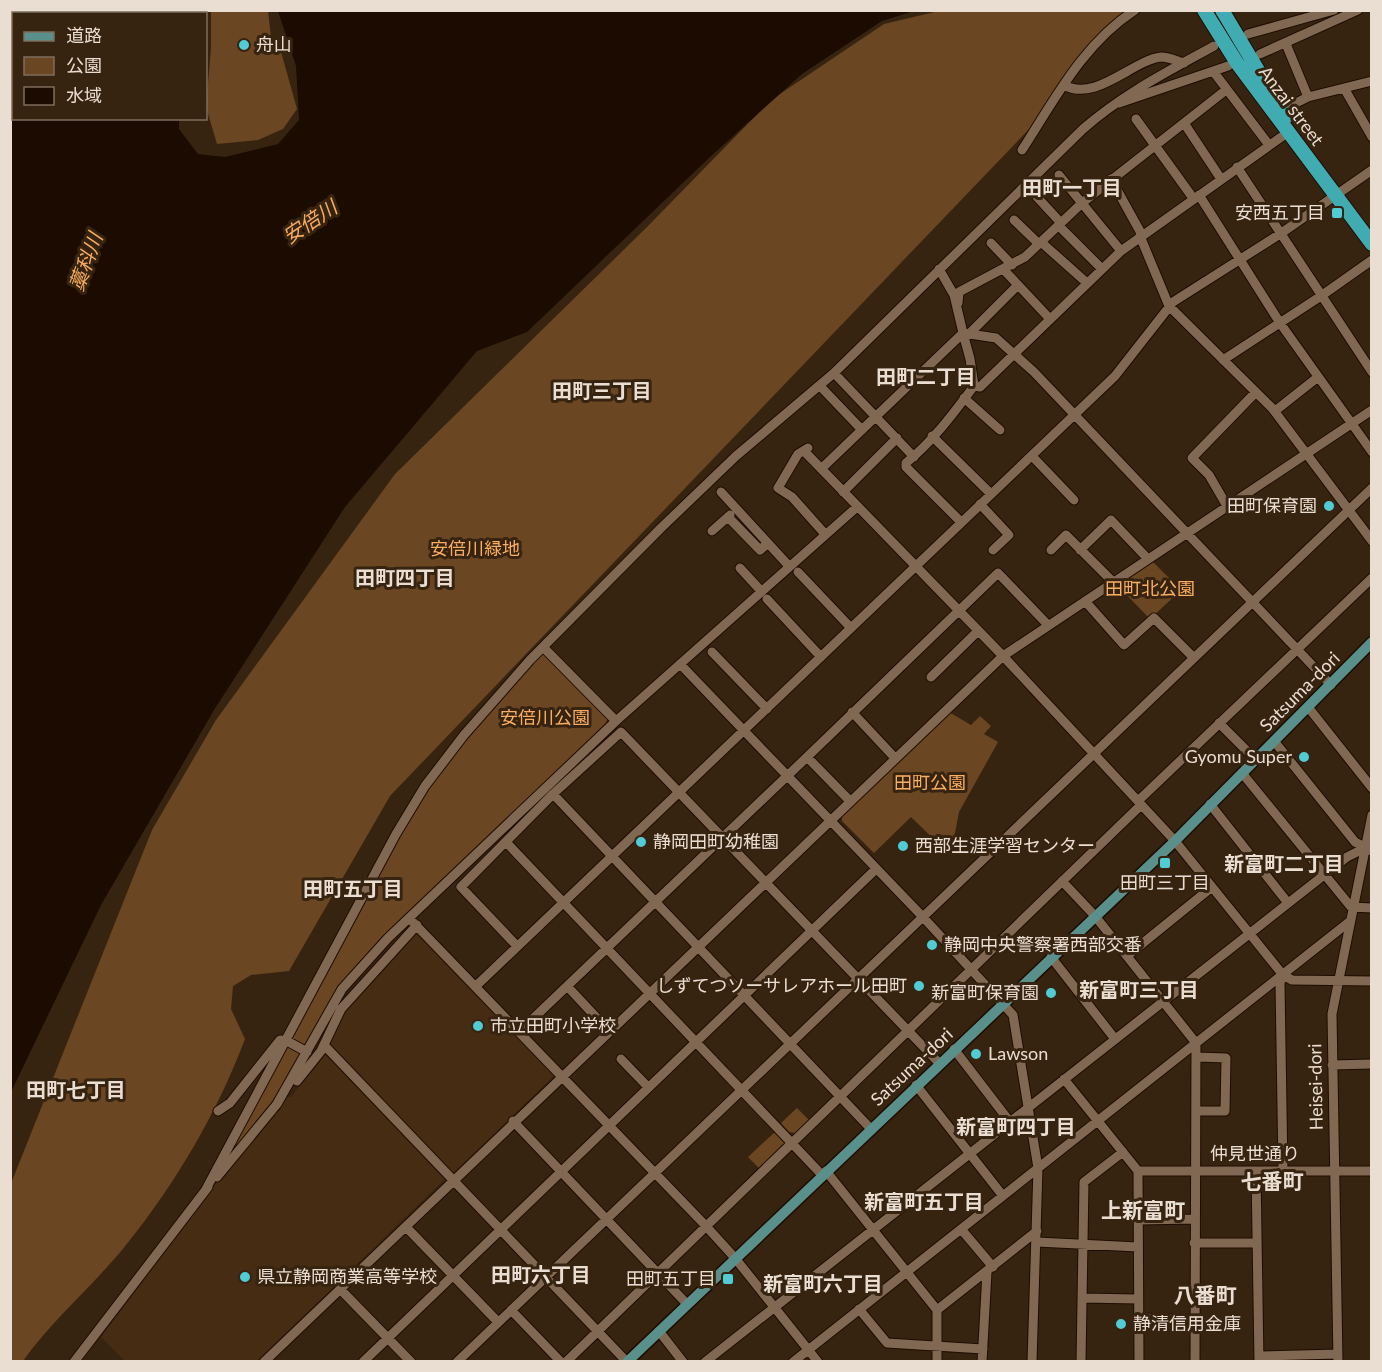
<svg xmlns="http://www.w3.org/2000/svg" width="1382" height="1372" font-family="Lato,'Noto Sans JP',sans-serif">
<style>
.built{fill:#452c13}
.green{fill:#6a4622}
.water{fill:#1b0b00}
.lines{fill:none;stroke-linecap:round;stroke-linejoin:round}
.minor-casing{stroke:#1e0c00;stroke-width:11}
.major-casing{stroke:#1e0c00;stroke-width:13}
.highway-casing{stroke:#1e0c00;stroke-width:16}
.minor{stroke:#806853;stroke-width:9}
.major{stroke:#5a908c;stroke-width:10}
.highway{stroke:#41abb2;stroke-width:14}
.poi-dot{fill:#51ccd4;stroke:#372410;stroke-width:2}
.labels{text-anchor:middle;stroke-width:6;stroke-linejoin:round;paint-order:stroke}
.poi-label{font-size:18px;fill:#eaddd1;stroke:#372410;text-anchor:start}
.street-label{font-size:18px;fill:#eaddd1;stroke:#372410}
.park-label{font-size:18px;fill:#faae61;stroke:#372410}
.neighbourhood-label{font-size:20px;font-weight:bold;fill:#eaddd1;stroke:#372410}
.water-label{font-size:20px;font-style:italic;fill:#f8ac60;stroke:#372410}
.quarter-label{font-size:21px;font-weight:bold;fill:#eaddd1;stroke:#372410}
</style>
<rect width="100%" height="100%" fill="#372410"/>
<path class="built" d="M413 931H418L555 1075 452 1174 327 1043 343 1011Z
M326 1051 446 1178 257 1361H125L101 1337 212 1188 286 1097H291Z"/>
<path class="green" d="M211 10 268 11 271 37 280 48 297 109 283 129 258 140 217 144 206 107 211 48Z
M939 11H1126C1091 31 1057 89 1034 124L390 796 289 971 251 975 233 986 231 1009 245 1039C217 1113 176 1183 126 1245 94 1285 53 1319 23 1361H11L10 1186 152 830 216 720 395 474 647 227 771 100 884 24Z
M1152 561 1181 590 1150 619 1117 585Z
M543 651 608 717 606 723 370 954 271 1105 215 1175 395 843 428 789 502 695Z
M949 712 971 725 980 716 991 726 984 734 998 742 959 812 951 854 950 855 911 817 874 853 842 821V814Z
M797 1108 809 1120 795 1133 789 1132 781 1123Z
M777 1130 786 1139 784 1143 759 1168 748 1157Z"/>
<path class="water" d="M11 11H201V14H14V118L179 119V129L198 154 225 157 278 144 299 120 296 66 278 11H914L882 21 802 74 710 157 527 332 477 351 345 507 214 710 101 905 11 1092Z"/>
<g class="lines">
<g class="minor-casing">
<path id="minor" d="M1248 34 1334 10
M1286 44 1308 97
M1260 54 1358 10
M1213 71 1269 145
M1064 85C1095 103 1133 60 1161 57 1169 57 1177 61 1184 63
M1344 88 1372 137
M1119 103 1228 66
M1282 110 1308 97 1372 81
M1136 119 1193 198
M1184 123 1221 179
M1022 150C1055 99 1083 44 1135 10
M1237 167 1372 372
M1059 175 1121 251
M1111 179 1142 235
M1199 195 1280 323 1372 452
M1037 197 1061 223
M1014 220 1039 244
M1058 225 1102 269
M1140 236 1169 306 1272 408 1372 541
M1041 242 1087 283
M991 243 1012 265
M939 269 954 295 963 333 996 338 1034 372 1331 685
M1004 270 1050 319
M958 303 959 292 1025 257 1082 203 1226 90
M968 335 1017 286
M1223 360 1321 296 1372 260
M834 373 914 457
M820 386 862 430
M974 386 980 387 1121 251 1287 133
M964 398 1000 430
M1275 411 1318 377
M932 436 991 494
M808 448 798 454 778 488 792 497 825 534
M804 451 1003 656 1175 841 1283 975 1292 980 1372 981
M1032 456 1074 500
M821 469 963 333 970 359 974 386C953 414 933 441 906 463V467L961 522
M721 492 789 566
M843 492 897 438
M980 504 1009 535 993 550
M1227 506 1209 475 1192 458 1256 392
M728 517 760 550 768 543
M712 531 730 515
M1051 550 1066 535 1113 582
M1080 550 1111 520 1148 559
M740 568 761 591
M798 572 851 628
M767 599 821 657
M1085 601 1124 645 1154 618 1193 657
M543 647 616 721
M712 652 767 709
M680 664 922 916 1013 1015 1038 1168 1032 1362
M931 677 978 631
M1308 707 1372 788
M852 712 895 758
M1219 723 1255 759
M1274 741 1355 842 1372 851
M1242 773 1351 907 1372 908
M553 794 870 1128
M850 801 807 757 998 573 1048 625
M1138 801 1372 578
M1210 804 1288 903
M506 842 822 1175
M1062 881 1095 916 1196 1043 1195 1362
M409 918 705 1225 735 1258 818 1362
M517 946 461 887 553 794 621 732 939 1063
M1127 956 1212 887
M1051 957 1115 1039
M1283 975 1280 983 1283 1171
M476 986 1115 376 1173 302 1280 234 1372 170
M567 986 608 1030
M519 1032 807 757
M324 1045 627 1362
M954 1049 1010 1122
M621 1059 648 1087
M1332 1065 1372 1064
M1064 1079 1138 1171 1139 1362
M297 1081 321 1051 341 1009 417 925
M916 1085 1003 1196
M218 1111 230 1103 280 1040 287 1041 307 1052
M1197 1111H1225L1226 1058 1197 1057
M513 1121 687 1304
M826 1171 937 1310V1362
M1138 1171H1372
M1256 1171 1259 1362
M217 1177 277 1104 342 989 388 938 616 721 857 507
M205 1191 396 834 425 786 464 735 530 660 661 528 736 456 834 373 1083 129C1123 94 1167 72 1214 46
M1138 1220 1194 1219
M406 1227 498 1322
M961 1229 993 1267
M1037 1242 1138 1247
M1194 1243H1257
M340 1289 411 1362
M1082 1298 1138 1299
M859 1309 887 1343 983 1349
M511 1310 561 1362
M937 1310 1037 1231
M1138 1318 1196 1319
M659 1331 683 1362
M1259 1356 1338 1354
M74 1362 208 1187
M264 1362 1003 656 1372 410
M363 1362 876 869
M457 1362 1372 488
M566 1362 1141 805
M705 1362 1347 857 1365 848
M793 1362 1349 922
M982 1362 987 1272
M1081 1362 1084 1182 1123 1152
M1338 1362 1332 1014 1372 815"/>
</g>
<g class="major-casing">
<path id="major" d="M627 1362 1175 841 1372 642"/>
</g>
<g class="highway-casing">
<path id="highway" d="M1204 10 1237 63 1372 244
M1222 10 1286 117"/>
</g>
<use href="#minor" class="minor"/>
<use href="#major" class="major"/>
<use href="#highway" class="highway"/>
</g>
<g class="poi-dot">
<circle cx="244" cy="45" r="6"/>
<rect x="1331" y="207" width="12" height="12" rx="3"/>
<circle cx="1329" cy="506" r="6"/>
<circle cx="1304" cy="757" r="6"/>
<circle cx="641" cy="842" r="6"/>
<circle cx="903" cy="846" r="6"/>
<rect x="1159" y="857" width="12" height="12" rx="3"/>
<circle cx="932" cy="945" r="6"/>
<circle cx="919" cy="986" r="6"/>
<circle cx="1051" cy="993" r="6"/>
<circle cx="478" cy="1026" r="6"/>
<circle cx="976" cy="1054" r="6"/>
<circle cx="245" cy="1277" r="6"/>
<rect x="722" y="1273" width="12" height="12" rx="3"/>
<circle cx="1121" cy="1324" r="6"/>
</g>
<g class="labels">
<g class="poi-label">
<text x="256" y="51">舟山</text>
<text x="1325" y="219" text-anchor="end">安西五丁目</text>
<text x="1317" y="512" text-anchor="end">田町保育園</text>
<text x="1292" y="763" text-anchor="end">Gyomu Super</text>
<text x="653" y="848">静岡田町幼稚園</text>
<text x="915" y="852">西部生涯学習センター</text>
<text x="1165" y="889" text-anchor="middle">田町三丁目</text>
<text x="944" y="951">静岡中央警察署西部交番</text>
<text x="907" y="992" text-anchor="end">しずてつソーサレアホール田町</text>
<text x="1039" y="999" text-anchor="end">新富町保育園</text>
<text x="490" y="1032">市立田町小学校</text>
<text x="988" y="1060">Lawson</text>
<text x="257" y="1283">県立静岡商業高等学校</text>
<text x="716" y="1285" text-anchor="end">田町五丁目</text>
<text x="1133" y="1330">静清信用金庫</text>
</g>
<g class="street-label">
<text transform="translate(1291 106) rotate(53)" y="6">Anzai street</text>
<text transform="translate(1300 692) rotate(-45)" y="6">Satsuma-dori</text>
<text transform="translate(912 1067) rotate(-43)" y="6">Satsuma-dori</text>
<text transform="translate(1316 1087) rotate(-91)" y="6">Heisei-dori</text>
<text x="1255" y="1160">仲見世通り</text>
</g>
<g class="park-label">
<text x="475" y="555">安倍川緑地</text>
<text x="1150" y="595">田町北公園</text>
<text x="545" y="724">安倍川公園</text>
<text x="930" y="789">田町公園</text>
</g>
<g class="neighbourhood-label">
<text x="1072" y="195">田町一丁目</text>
<text x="926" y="384">田町二丁目</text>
<text x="602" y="398">田町三丁目</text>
<text x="405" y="585">田町四丁目</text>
<text x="1284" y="871">新富町二丁目</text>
<text x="353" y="896">田町五丁目</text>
<text x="1139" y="997">新富町三丁目</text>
<text x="76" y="1097">田町七丁目</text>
<text x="1016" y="1134">新富町四丁目</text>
<text x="924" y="1209">新富町五丁目</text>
<text x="541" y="1282">田町六丁目</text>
<text x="823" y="1291">新富町六丁目</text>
</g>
<g class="water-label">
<text transform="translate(310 222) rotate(-34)" y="7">安倍川</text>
<text transform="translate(86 262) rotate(-70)" y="7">藁科川</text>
</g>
<g class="quarter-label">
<text x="1272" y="1189">七番町</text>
<text x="1143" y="1218">上新富町</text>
<text x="1205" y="1303">八番町</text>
</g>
</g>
<rect width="1382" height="1372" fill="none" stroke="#eaddd1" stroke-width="24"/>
<rect x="12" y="12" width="195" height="108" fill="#372410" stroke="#7f6e5d" stroke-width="1.5"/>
<rect x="24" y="32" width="30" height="9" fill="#5a908c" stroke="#7f6e5d" stroke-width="1.5"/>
<text x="66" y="42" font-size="18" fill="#eaddd1">道路</text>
<rect x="24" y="57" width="30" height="18" fill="#6a4622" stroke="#7f6e5d" stroke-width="1.5"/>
<text x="66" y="72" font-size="18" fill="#eaddd1">公園</text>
<rect x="24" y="87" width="30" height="18" fill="#1b0b00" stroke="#7f6e5d" stroke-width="1.5"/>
<text x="66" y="102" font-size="18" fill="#eaddd1">水域</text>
</svg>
